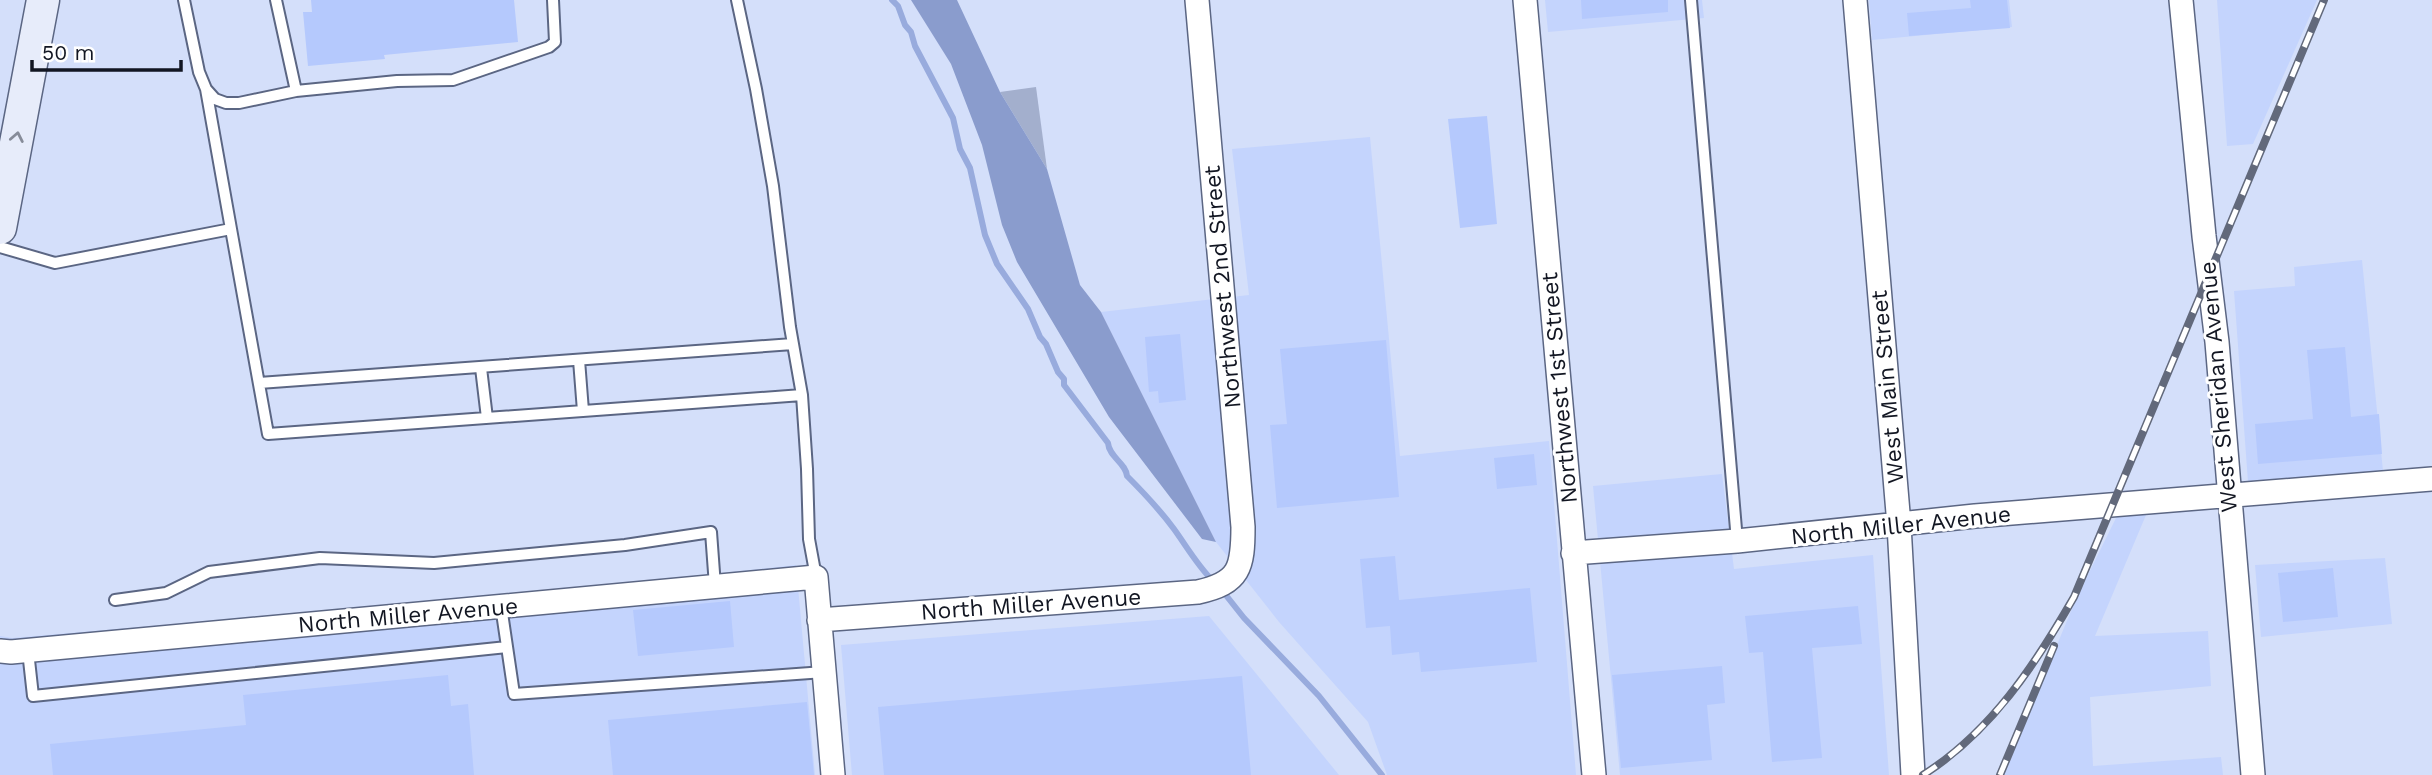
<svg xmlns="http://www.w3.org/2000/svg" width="2432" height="775" font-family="'Work Sans',sans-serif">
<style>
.built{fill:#c4d4fd}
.green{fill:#a3afcd}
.forest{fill:#8a9ccd}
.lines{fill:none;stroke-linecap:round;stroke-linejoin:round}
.stream{stroke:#98abdd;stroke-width:6}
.building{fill:#b5c9fd}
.service-casing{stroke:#5b6683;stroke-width:14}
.minor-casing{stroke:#5b6683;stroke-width:26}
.secondary-casing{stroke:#5b6683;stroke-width:35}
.service{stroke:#fff;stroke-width:10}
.minor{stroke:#fff;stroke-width:23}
.secondary{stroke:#e7ecfa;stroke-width:32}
.rail-casing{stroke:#62697b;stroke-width:8}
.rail{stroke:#fff;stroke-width:5;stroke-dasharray:16;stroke-linecap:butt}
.oneway{stroke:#878c99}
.labels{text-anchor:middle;stroke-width:6;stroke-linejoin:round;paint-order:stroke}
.street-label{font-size:23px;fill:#121622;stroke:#fff}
</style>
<rect width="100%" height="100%" fill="#d4dffa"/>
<path class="built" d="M1545 0H1702L1704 18 1548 32Z
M1869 0H2009L2012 27 1872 40Z
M2217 0H2317L2253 144 2227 146Z
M1370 137 1400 456 1549 441 1576 775H1387L1368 722 1279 622 1216 542 1101 312 1249 295 1232 149Z
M2362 260 2383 471 2248 482 2234 291 2295 286 2294 267Z
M1722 474 1734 569 1873 555 1889 775H1620L1593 486Z
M2146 515 2095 636 2208 631 2211 686 2090 697 2093 766 2221 757 2223 775H2003L2076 599 2117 516Z
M2385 558 2392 624 2261 637 2255 565Z
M796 565 815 775H0V636L12 638 527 594Z
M1209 616 1339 775H852L841 645Z"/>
<path class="green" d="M1036 87 1047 169 1000 92Z"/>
<path class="forest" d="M911 0H957L1000 92 1047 169 1080 285 1101 312 1216 542 1202 539 1109 417 1017 262 1002 225 982 145 951 64Z"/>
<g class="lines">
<path class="stream" d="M892 0 898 6 905 25 911 32 915 46 953 118 960 149 970 168 985 235 997 264 1028 309 1040 337 1046 344 1058 372 1064 379V385L1108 443C1109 457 1126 463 1127 476 1144 493 1160 510 1174 529 1187 547 1197 565 1213 581
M1221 589 1244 618 1319 696 1382 775"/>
</g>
<path class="building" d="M311 0H514L518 42 384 55 385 59 308 66 303 12H312Z
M1581 0H1668V12L1582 19Z
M1970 0H2007L2010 28 1909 36 1907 13 1971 8Z
M1487 116 1497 224 1460 228 1448 119Z
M1180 334 1186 400 1159 403 1158 391 1149 392 1145 337Z
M1386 340 1399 497 1277 508 1270 425 1287 424 1280 349Z
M2345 347 2351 417 2379 414 2382 454 2258 464 2255 424 2313 419 2307 350Z
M1534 454 1537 485 1497 489 1494 458Z
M1395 556 1399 600 1530 588 1537 662 1421 672 1419 652 1392 655 1390 626 1366 628 1360 559Z
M2333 568 2338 617 2283 622 2278 573Z
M730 601 734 647 638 656 633 610Z
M1858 606 1862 644 1812 648 1822 758 1772 762 1763 652 1749 653 1745 616Z
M1722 666 1725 703 1707 705 1712 760 1621 768 1612 675Z
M448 675 451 706 468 704 474 775H53L50 744 246 725 243 695Z
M1242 676 1251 775H884L878 707Z
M807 702 814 775H613L608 720Z"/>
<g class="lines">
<g class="service-casing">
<path id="service" d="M184 0 199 72 206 89 215 99 226 103H239L296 91 397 81 453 80 549 47 555 42 553 0
M276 0 296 91
M737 0 756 89 773 186 790 327 802 395 807 469 809 539 816 577
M1691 0 1737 541
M206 89 231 229
M0 247 55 263 231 229 268 434 802 395
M579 360 583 411
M481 368 487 418
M259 383 793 344
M115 600 166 593 209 572 320 558 434 563 625 545 711 532 715 586
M501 606 514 694 824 672
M28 651 33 696 507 647"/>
</g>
<g class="minor-casing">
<path id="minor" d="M1525 0 1594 775
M1855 0 1899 525 1913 775
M2181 0 2204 236 2217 342 2253 775
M1573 553 1737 541 1975 516 2432 479
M819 620 1198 592C1240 583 1243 567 1243 527L1197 0
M0 651 11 652 816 577 833 775"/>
</g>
<g class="secondary-casing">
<path id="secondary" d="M0 228 43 0"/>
</g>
<use href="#service" class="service"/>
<use href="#minor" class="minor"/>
<use href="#secondary" class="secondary"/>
<g class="rail-casing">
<path id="rail" d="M1923 775C1991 732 2035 665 2074 597L2324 0
M2000 775 2054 646"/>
</g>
<use href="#rail" class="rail"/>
</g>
<defs><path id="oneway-chevron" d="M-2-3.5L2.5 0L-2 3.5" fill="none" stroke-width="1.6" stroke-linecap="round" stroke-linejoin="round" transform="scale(1.75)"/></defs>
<use class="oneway" href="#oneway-chevron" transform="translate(17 137) rotate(-79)"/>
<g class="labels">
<g class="street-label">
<text transform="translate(1222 287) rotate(-95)" y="8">Northwest 2nd Street</text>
<text transform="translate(1887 387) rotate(-95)" y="8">West Main Street</text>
<text transform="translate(2218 387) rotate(-95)" y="8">West Sheridan Avenue</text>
<text transform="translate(1559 388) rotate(-95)" y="8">Northwest 1st Street</text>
<text transform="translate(1901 525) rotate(-6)" y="8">North Miller Avenue</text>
<text transform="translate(1031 604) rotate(-4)" y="8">North Miller Avenue</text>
<text transform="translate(408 615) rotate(-5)" y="8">North Miller Avenue</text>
</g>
</g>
<path d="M32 60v10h149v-10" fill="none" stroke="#121622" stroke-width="3.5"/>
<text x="42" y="60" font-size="21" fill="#121622" stroke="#ffffff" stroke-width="5" paint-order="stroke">50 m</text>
</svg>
